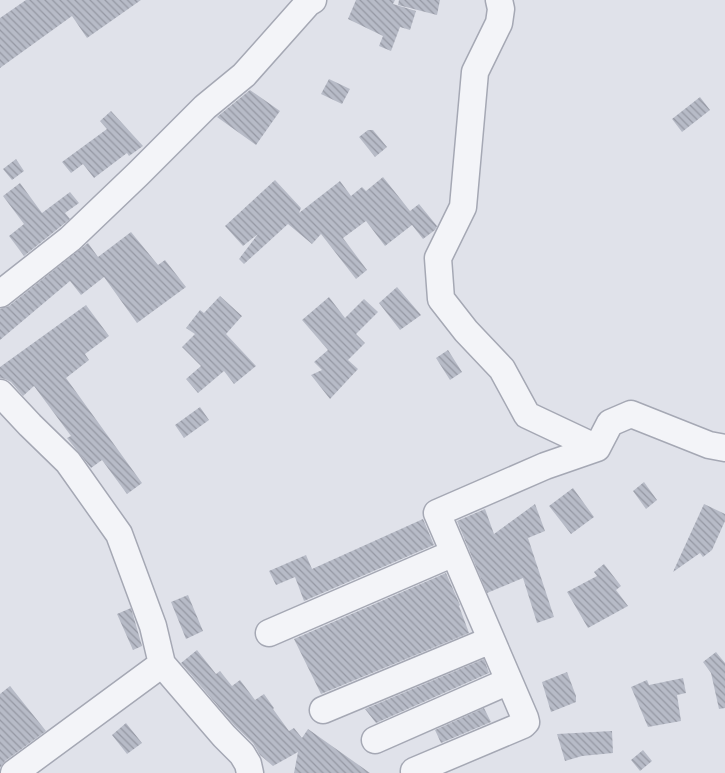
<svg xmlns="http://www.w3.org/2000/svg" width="725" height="773" font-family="'Alegreya Sans',sans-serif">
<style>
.building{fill:url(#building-back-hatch)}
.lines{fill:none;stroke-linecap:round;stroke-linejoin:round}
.minor-casing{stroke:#a5a8b4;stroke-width:29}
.minor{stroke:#f3f4f8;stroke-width:26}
</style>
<defs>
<pattern id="building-back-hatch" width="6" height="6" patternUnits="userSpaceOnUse" patternTransform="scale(1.25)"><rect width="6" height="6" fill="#b7bbc7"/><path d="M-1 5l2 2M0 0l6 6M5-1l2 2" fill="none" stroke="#9598a3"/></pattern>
</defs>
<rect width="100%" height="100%" fill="#e0e2ea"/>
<path class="building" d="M26 0H141L87 38 72 16 0 68V18Z
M356 0H395L393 4 416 11 410 30 400 27 391 51 379 46 383 36 348 19Z
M399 0H440L437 15 398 5Z
M329 79 350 89 342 104 321 94Z
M250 90 280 111 256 145 217 117Z
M700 97 710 110 682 132 672 119Z
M111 111 143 146 129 156 127 153 94 178 83 164 71 173 62 162 107 129 100 121Z
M368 130H373L387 147 375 157 359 137Z
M16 159 24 171 12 180 3 169Z
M383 177 410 211 419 204 437 226 435 230 423 239 412 225 385 246 366 221 343 238 367 270 356 279 321 234 312 244 288 224 244 264 239 259 258 234 243 246 225 226 275 180 301 208 299 213 340 181 351 196 362 187 366 191Z
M20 183 42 213 70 192 79 203 65 213 70 219 24 256 9 236 24 224 3 196Z
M131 232 158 265 165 260 186 287 137 323 104 277 81 295 70 281 0 340V309L9 306 88 243 98 257Z
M397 287 421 315 400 330 379 303Z
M220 296 242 316 226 334 256 366 234 384 224 371 198 393 186 379 201 366 182 347 195 334 186 328 200 310 204 313Z
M329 297 345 318 364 299 378 312 356 334 365 343 348 360 358 369 330 399 311 375 322 370 314 362 328 350 302 320Z
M86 305 109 336 85 354 89 360 66 378 142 483 127 494 102 460 91 468 67 438 71 436 34 386 23 396 11 382 5 379 0 378V367Z
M448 350 462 372 450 380 436 358Z
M200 407 209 420 184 438 175 425Z
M644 482 657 500 646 509 633 491Z
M573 488 594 517 571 534 549 506Z
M535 504 545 531 528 538 554 617 537 623 523 578 487 593 457 521 485 509 494 534Z
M704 504 725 514V521L712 550 703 557 700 553 673 572Z
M423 519 434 545 304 601 295 577 276 585 269 571 306 555 312 569Z
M604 564 621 586 616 590 628 606 588 628 567 592 597 576 594 572Z
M446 573 460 605 459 606 469 633 321 694 294 639Z
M188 595 203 631 186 639 171 602Z
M131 608 142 646 133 650 117 614Z
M197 650 216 674 220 671 232 686 240 680 255 700 264 694 274 708 273 709 289 731 294 728 302 738 308 729 370 773H294L298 752 273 766 260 755 253 743 235 726 181 663Z
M716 652 725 663V708L719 709 711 673 703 662Z
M484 659 489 673 376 723 365 709Z
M567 672 576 696V702L551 712 542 682Z
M683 678 686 693 677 695 681 721 648 727 631 687 647 680 649 685Z
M10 686 46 731 5 761 0 768V694Z
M484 708 491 722 441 743 435 730Z
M126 723 142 743 127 754 112 735Z
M612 731 613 753 582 756 565 761 557 734Z
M643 750 652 761 640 771 631 760Z"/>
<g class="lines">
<g class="minor-casing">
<path id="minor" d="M499 0 501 9 499 23 475 72 463 207 438 258 441 299 466 331 502 369 527 415 597 448
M0 294 70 239 138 174 205 107 244 75 308 3 313 0
M0 393 30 425 68 462 119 534 153 626 162 664 14 773
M269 633 454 553
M162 664 224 736 242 754 248 764 250 773
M323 710 491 640
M375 740 509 681
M414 771 523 725 526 722 525 718 437 513 545 466 597 448 610 423 631 414 709 445 725 448"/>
</g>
<use href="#minor" class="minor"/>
</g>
</svg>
